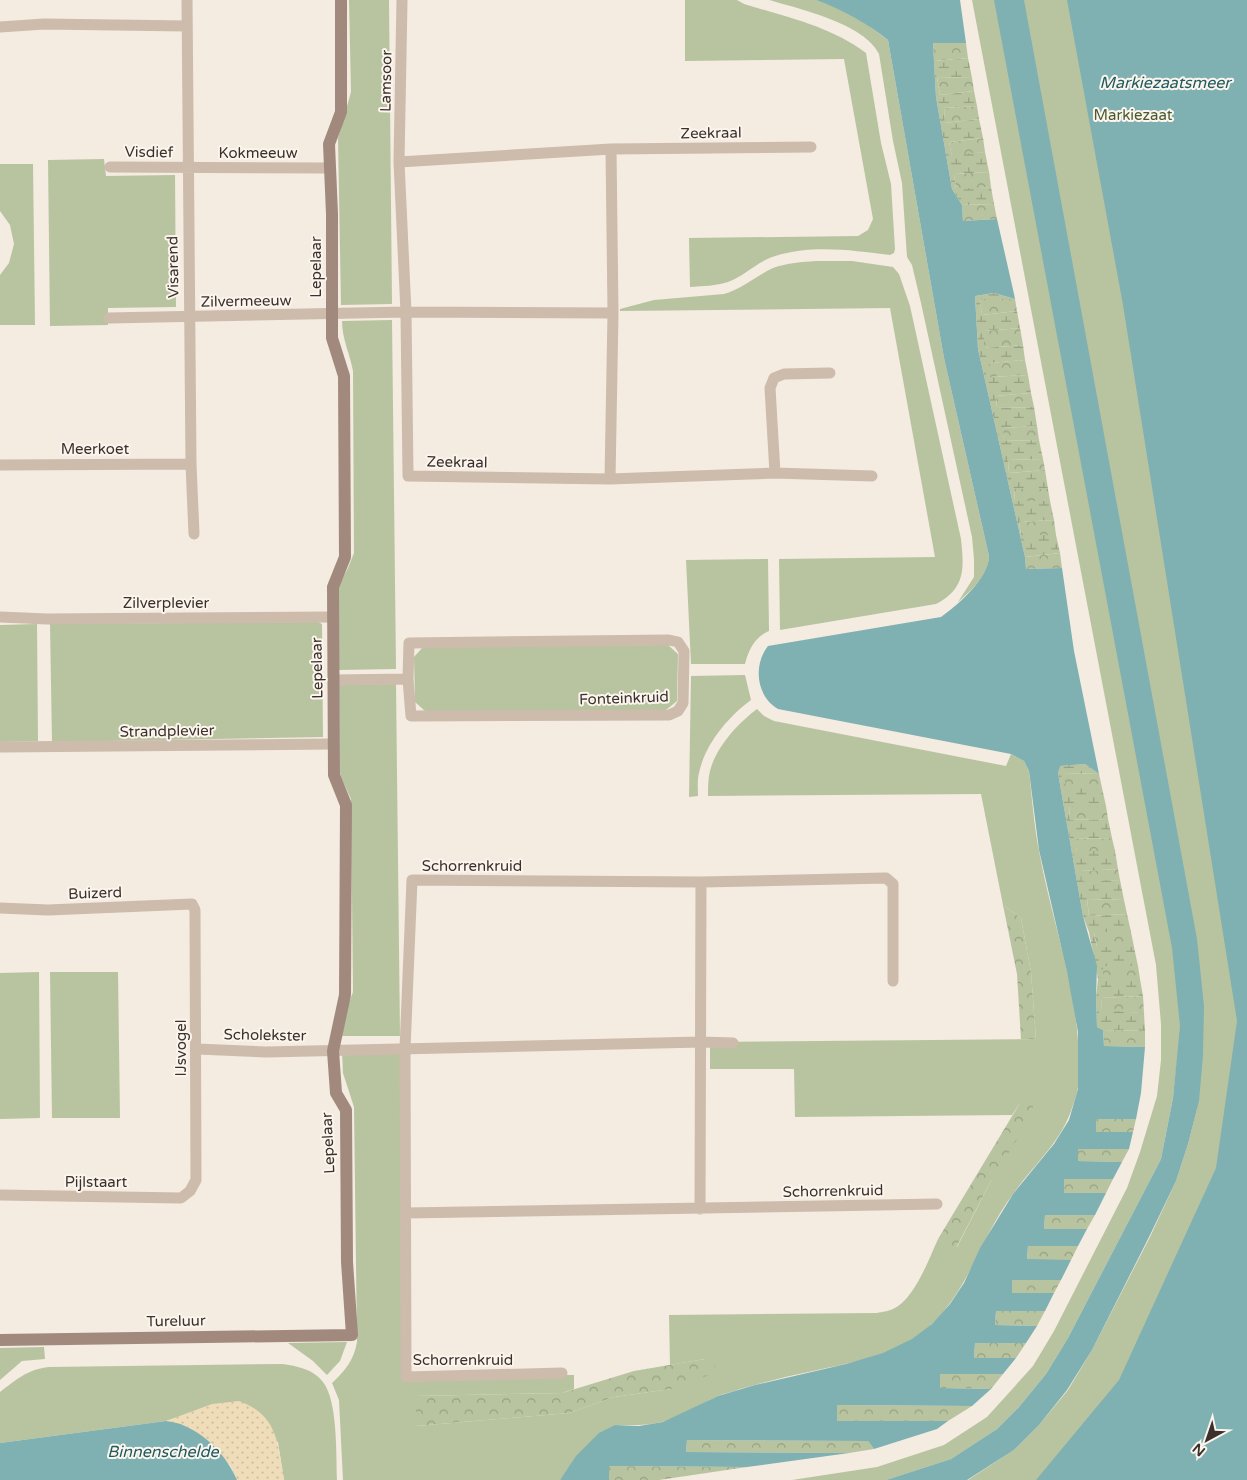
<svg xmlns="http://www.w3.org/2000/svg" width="1247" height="1480" font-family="'Varela Round',sans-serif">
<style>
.green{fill:#b8c4a0}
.forest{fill:url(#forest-crowns)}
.wetland{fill:url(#wetland-marsh)}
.sand{fill:url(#sand-dots)}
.water{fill:#7fb0b2}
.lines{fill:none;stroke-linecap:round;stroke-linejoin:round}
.street{stroke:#cdbbac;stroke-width:11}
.secondary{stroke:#a18a7d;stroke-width:12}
.labels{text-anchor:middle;stroke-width:4;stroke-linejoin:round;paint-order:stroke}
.street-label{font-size:15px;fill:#3b302b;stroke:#fbf5ee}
.park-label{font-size:15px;fill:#4a5a2e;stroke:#fbf5ee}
.water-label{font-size:16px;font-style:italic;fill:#1f5a5e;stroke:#fbf5ee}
</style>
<defs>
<pattern id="forest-crowns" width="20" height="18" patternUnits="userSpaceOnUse" patternTransform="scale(1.25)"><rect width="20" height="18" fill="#b8c4a0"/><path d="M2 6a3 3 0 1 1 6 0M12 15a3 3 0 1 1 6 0" fill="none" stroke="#97a083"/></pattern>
<pattern id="wetland-marsh" width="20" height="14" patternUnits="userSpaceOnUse" patternTransform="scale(1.25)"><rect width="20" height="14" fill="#b8c4a0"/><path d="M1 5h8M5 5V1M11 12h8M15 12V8" fill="none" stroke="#97a083"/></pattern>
<pattern id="sand-dots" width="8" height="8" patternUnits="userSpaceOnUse" patternTransform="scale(1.25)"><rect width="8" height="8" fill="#efdcb8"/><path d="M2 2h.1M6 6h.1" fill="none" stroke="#cebd9e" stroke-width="1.8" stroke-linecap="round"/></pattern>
</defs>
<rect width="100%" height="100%" fill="#f4ebe1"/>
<path class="green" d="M349 0H389L392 304 341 305 338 138 351 92Z
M685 0H737L744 4C786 17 830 26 866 53L881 143 891 184 895 249 894 253 890 255C852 250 809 244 772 257 756 263 744 276 728 282 716 286 703 286 690 287L689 238 858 236 868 230 873 219 844 59 685 61Z
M769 0C784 0 802 0 816 0 841 5 868 25 888 40L944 358 989 556C989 574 972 590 958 602L974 577V559L972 537 921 303 912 265 907 257 902 183 893 141 879 54C865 24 800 9 769 0Z
M972 0H1247V1480H968L1014 1450 1039 1425 1068 1390 1092 1350 1150 1237 1176 1181 1188 1144 1197 1108 1180 1034 1173 1098 1161 1159 1068 1338 1046 1374 1019 1407 997 1429 951 1459 886 1480H792L877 1467 944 1445 987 1417 1033 1366 1054 1331 1127 1188 1140 1152 1157 1096 1161 1060V1024L1156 965Z
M104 159 106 176 175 175 176 307 108 308V325L50 326 48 160Z
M0 164H33L35 325H0V275L9 263 14 244 10 225 0 211Z
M816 261H852L893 267 899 274 910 306 961 539C964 568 966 588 936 604L780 630 779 559 935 557 890 308 620 311V309L654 300 724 294C742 289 756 276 773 268 787 263 802 262 816 261Z
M392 320 396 669 339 670V585L348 568 354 553 353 371C350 354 342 339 342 321Z
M768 559 769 631C755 637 749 649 745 664H691L686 560Z
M318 622 322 624 323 737 52 742 50 624Z
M37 624 38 741 0 742V625Z
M668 645 678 654 677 701 666 710 425 711 415 702 414 657 423 647Z
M745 675 751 700C728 717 705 744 699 773 697 780 698 789 698 796L689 797 691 676Z
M396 684 400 1036H342L346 1011 353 992 351 799 341 777 340 772 339 685Z
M757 709 764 716 774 721 1006 766 1011 754 1024 761 1029 771C1032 798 1034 825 1039 851 1053 929 1085 1007 1078 1087 1077 1093 1075 1100 1073 1105 1062 1142 1034 1164 1013 1194 982 1235 970 1286 934 1322 903 1354 855 1362 813 1371 789 1376 764 1382 740 1389 733 1392 725 1393 718 1396 699 1404 682 1418 662 1422 647 1426 631 1425 615 1425L560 1480H343L339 1400 332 1383C345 1371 354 1360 357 1342L354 1107 343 1073 342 1051 400 1050 403 1376 574 1375V1389L562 1393 417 1396 416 1426 569 1413 614 1397 671 1389 705 1359 670 1365 669 1315 877 1313C882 1312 889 1311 893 1309 914 1300 929 1259 938 1239L957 1247 991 1181 1020 1103 1012 1115 795 1117 794 1069H710V1042L1036 1039 1031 972 1021 918 1003 905 981 794 708 796C708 790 708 783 709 776 713 750 737 724 757 709Z
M39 972 40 1118 0 1119V973Z
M50 972H118L120 1118H52Z
M347 1342 340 1361 327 1375 313 1361 288 1343Z
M44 1347 45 1359 22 1361 0 1380V1348Z
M282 1364C297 1366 313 1369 323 1382 338 1401 336 1456 337 1480H284L278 1442 182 1416 166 1421 0 1443V1392C16 1380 28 1369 49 1367Z"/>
<path class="forest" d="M933 42 966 43 968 58 934 61Z
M937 77 972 78 974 91 940 95Z
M977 106 979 119 945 123 944 108Z
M983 138 985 152 952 156 949 142Z
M989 172 991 187 956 190 954 174Z
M994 204 997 219 963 221 962 205Z
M980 299H1015L1017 311 982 315Z
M1020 328 1023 345 984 348V331Z
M1025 360 1028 375 990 377 989 363Z
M1031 393 1034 407 997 408 996 396Z
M1037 426 1039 440 1004 441 1002 428Z
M1043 459 1045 470 1009 473 1008 460Z
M1014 489H1048L1050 501H1015Z
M1054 520 1056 535H1021L1019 522Z
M1060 553 1062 568 1026 569 1025 557Z
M1063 773 1099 774 1102 788H1065Z
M1069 806H1106L1108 819 1070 820Z
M1112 838 1115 851H1077L1074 839Z
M1118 869 1120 880 1082 883 1080 871Z
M1087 899 1124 900 1127 914 1089 916Z
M1003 905 1021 918 1031 972 1036 1039H1021L1017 974Z
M1094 932H1131L1134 947H1097Z
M1102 966H1138L1140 979H1103Z
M1143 996 1144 1013 1102 1011 1101 998Z
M1103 1030 1145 1031V1047L1104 1046Z
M1020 1103 1033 1106V1114L991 1181 956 1248 938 1239Z
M1096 1118 1136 1119 1133 1132H1096Z
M1078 1149H1129L1122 1162 1077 1161Z
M1064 1179H1113L1106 1193H1063Z
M1045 1215H1095L1087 1229H1044Z
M1028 1246H1078L1071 1260H1027Z
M1012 1279 1061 1280 1054 1293H1012Z
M996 1311H1045L1037 1326 995 1325Z
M975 1343H1026L1016 1358H974Z
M705 1359 714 1360 717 1363 712 1374 671 1389 614 1397 569 1413 416 1426V1396L562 1393 634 1371Z
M940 1374H1003L991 1389 939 1388Z
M837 1405 972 1406 948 1421H836Z
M687 1440 868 1441 874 1449 849 1453 686 1452Z
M609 1466 747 1467 659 1480H608Z"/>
<path class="wetland" d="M968 58 972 78 937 77 940 95 974 91 977 106 944 108 945 123 979 119 983 138 949 142 952 155 985 152 989 172 954 174 956 189 991 187 994 204 962 205 952 189 936 97 934 61Z
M994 293 1015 299H980L982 315 1017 311 1020 328 984 331V348L1023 345 1025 360 990 363V377L1028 375 1031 393 996 396 997 408 1034 407 1037 426 1003 428 1004 441 1039 440 1043 459 1008 460 1009 473 1045 470 1048 489H1014L1015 501H1050L1054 520 1019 522 1021 535H1056L1060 553 1025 557 978 349 975 296Z
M1085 764 1099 774 1064 773 1066 788H1102L1106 806H1069L1070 820 1108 819 1112 838 1075 839 1077 851H1115L1118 869 1081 871 1082 882 1120 880 1124 900 1087 899 1089 916 1127 914 1131 932H1094L1097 947H1134L1138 966H1103V979H1140L1143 996 1101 998 1102 1010 1144 1013 1145 1031 1103 1030 1097 1027 1096 997 1098 979 1089 932 1083 916 1058 773 1059 766Z"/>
<path class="sand" d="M239 1401C278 1415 278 1444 284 1480H237L230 1465 185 1426 166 1421 212 1404Z"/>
<path class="water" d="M816 0H960L966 43H933L936 97 952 189 962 205 963 221 997 219 1014 294 1015 299 994 293 975 296 978 349 1025 557 1026 569 1062 568 1074 651 1099 774 1085 764 1060 766 1058 773 1083 916 1097 966 1096 997 1097 1027 1103 1030 1104 1046 1145 1047 1141 1093 1136 1119H1096V1132H1133L1129 1149H1078V1161L1122 1162 1113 1179H1064V1193H1106L1095 1215H1045L1044 1229H1087L1078 1246H1028L1027 1259 1071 1260 1061 1280H1012V1293H1054L1045 1311H996L995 1325 1037 1326 1026 1343H975L974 1358H1016L1003 1374H940V1388L991 1389 972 1406 837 1405V1421H948L937 1429 874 1449 868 1441 687 1440 686 1452 849 1453 747 1467 609 1466V1480H659H560L576 1456 599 1433 615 1425 639 1426 663 1422 718 1396 755 1385 846 1364 883 1353 912 1339 932 1324 950 1304 964 1283 980 1248 1013 1194 1054 1144 1069 1120 1078 1089V1032L1067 972 1039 850 1029 771 1024 761 1011 754 778 709C756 696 753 665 768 646L941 617C958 605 989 578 989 556L944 358 888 40C866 23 842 9 816 0Z
M994 0H1024L1197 939 1204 1006 1203 1055 1199 1101 1188 1144 1176 1181 1149 1237 1092 1350 1067 1390 1039 1425 1014 1450 967 1480H886L951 1459 997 1429 1019 1407 1046 1374 1068 1338 1161 1159 1173 1098 1180 1026 1172 948Z
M1067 0H1247V1480H1036L1119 1380 1216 1168 1237 1021 1123 305Z
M166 1421C172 1422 179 1423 185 1426 209 1437 227 1457 237 1480H0V1443Z"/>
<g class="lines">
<path class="street" d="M187 0 191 464 194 534
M0 27 44 24 187 26
M811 147 611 149 399 162 406 312 408 476 610 479 775 473 872 476
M399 162 402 0
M110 167 329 168
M109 318 406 312 613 313
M0 465 191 464
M775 473 770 388 774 378 784 374 830 373
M610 479 613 313 611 149
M0 617 47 619 333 617
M334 680 408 679 411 716 669 715 678 711 683 703 684 651 678 642 669 640 409 643 408 679
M0 747 334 744
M0 908 48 910 192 904 195 910 196 1180 190 1191 181 1198 0 1195
M197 1049 266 1052 701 1042 733 1043
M700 1209 701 882
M406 1213 937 1204
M562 1373 406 1377 405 1049 412 880 701 882 886 878 893 884V981"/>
<path class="secondary" d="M0 1340 352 1335 347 1262 346 1110 336 1093 333 1051 345 995 346 805 334 775 333 587 345 557 344 376 332 338V214L329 144 341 112V0"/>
</g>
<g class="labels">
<g class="street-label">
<text transform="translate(386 81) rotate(-89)" y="5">Lamsoor</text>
<text transform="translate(711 133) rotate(-1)" y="5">Zeekraal</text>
<text transform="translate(149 152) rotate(1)" y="5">Visdief</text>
<text x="258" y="158">Kokmeeuw</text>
<text transform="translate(173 267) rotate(-91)" y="5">Visarend</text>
<text transform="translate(316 267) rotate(-90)" y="5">Lepelaar</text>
<text transform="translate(246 301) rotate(-1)" y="5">Zilvermeeuw</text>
<text x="95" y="454">Meerkoet</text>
<text transform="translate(457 462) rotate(1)" y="5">Zeekraal</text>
<text x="166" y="608">Zilverplevier</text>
<text transform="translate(317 668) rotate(-91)" y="5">Lepelaar</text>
<text transform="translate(624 698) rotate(-2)" y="5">Fonteinkruid</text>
<text transform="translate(167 731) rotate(-1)" y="5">Strandplevier</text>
<text x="472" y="871">Schorrenkruid</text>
<text transform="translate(95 893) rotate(-2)" y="5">Buizerd</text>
<text transform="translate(265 1035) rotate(1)" y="5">Scholekster</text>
<text transform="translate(181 1048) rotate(-90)" y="5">IJsvogel</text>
<text transform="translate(328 1143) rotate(-93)" y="5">Lepelaar</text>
<text x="96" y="1187">Pijlstaart</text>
<text transform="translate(833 1191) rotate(-1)" y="5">Schorrenkruid</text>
<text transform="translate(176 1321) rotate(-1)" y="5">Tureluur</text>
<text x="463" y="1365">Schorrenkruid</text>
</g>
<g class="park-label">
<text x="1133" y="120">Markiezaat</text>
</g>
<g class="water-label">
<text x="1165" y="88">Markiezaatsmeer</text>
<text x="163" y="1457">Binnenschelde</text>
</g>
</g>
<g transform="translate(1207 1440) rotate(220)" stroke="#fbf5ee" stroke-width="4" paint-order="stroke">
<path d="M0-4L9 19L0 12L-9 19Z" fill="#3b302b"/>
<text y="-8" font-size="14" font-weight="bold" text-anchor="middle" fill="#3b302b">N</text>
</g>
</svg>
